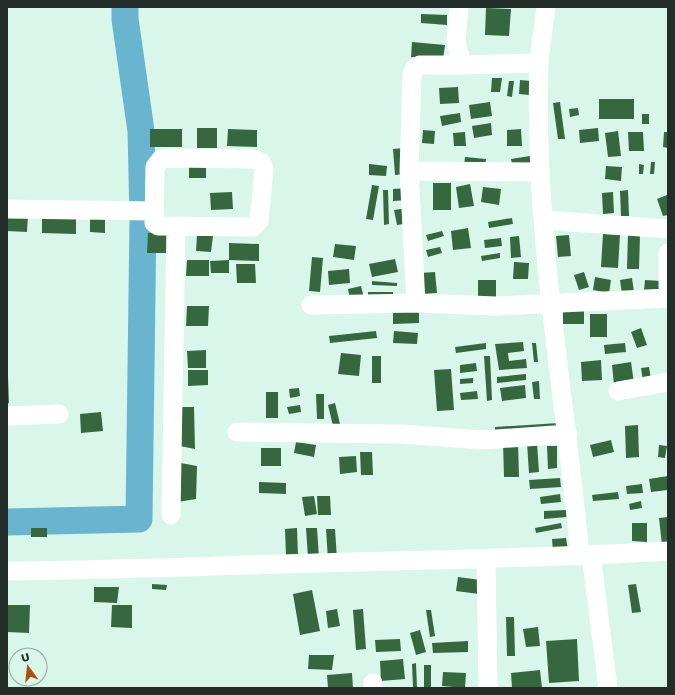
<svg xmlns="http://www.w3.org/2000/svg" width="675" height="695" font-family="'Golos Text',sans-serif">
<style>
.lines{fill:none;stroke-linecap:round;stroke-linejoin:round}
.river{stroke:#69b5cf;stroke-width:27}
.building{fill:#37673e}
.minor{stroke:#fff;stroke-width:19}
</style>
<rect width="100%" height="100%" fill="#d9f6eb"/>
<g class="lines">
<path class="river" d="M7 522 139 519 143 219 141 131 125 19V7"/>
</g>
<path class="building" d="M486 8 511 9 509 36 485 35Z
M421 14 447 15V25L421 23Z
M412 42 445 45 443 60 411 57Z
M492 78H502L500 92H491Z
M520 80 531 81 529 95 519 94Z
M509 81H514L512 97 507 96Z
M458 87 459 103 440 104 439 88Z
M599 99H634V119H599Z
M490 102 492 116 471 119 469 105Z
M560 102 565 139H558L553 103Z
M578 108 579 115 570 117 569 109Z
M460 113 461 122 442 126 440 116Z
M642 114H649V124H642Z
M491 123 492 135 474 138 472 126Z
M197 128H217V148H197Z
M598 128 599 141 580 143 579 130Z
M150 129H182V147H150Z
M228 129 257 130V147L227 146Z
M521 129 522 146H507V130Z
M423 130 435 131 434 144 422 143Z
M618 131 621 156 608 157 605 133Z
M465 132 466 146H454L453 133Z
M628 132H643L644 151H629Z
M664 132H668V148L663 147Z
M404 148 406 174 395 175 393 149Z
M530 156 532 166 513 170 511 159Z
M465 157 486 159 485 168 464 166Z
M651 162H655L654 174H650Z
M369 164 387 166 386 176 369 175Z
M639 164 644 165 643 174H639Z
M189 165H206V178H189Z
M606 166 622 167 621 181 605 179Z
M433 183H451V210H433Z
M470 184 474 206 459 208 456 187Z
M372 185 379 186 373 220 366 219Z
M483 187 501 189 499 205 481 202Z
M408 188V200L393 201V189Z
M383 190H388L389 224 384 225Z
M628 190 629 216H621L620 191Z
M232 192 233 209 211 210 210 193Z
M613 192 614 213 603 214 602 193Z
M667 195 668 215 663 216 657 199Z
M407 208 410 223 397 225 394 210Z
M7 214 28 215 27 232 7 231Z
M42 216H76V234L42 233Z
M90 217H105V233L90 232Z
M512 218 513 224 489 228 488 222Z
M468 228 471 248 453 250 451 231Z
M442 231 444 236 428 241 426 235Z
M148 233H169L168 253H147Z
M603 234 620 235 618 268 601 267Z
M628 234 640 235 639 269H627Z
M197 235 213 236 211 252 196 251Z
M569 235 571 256 558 257 556 236Z
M519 236 521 257 511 258 510 237Z
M501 238 502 246 485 248 484 240Z
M229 243 259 244V261L229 260Z
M335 244 356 246 354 260 333 257Z
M440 247 442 253 428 257 426 250Z
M500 253V258L482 261 481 256Z
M312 257 323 258 320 292 309 291Z
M395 259 398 272 372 277 369 264Z
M187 260H209V276H186Z
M229 260V273H211L210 261Z
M514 262 529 263 528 279H513Z
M236 264H255L256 283H237Z
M349 269 350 283 329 285 328 271Z
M435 272 437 293 421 294 420 273Z
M584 272 589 287 579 290 574 275Z
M595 277 611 280 609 293 593 290Z
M632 278 634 292 622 294 620 280Z
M478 280H496V301L478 302Z
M645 280 661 281 659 292 644 290Z
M372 281 397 283V286L372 285Z
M361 286 364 298 350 300 348 289Z
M368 292H393V296H368Z
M187 306H209L208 326H186Z
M584 310V324H563V311Z
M419 311V323L393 324V312Z
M590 314H607V337H590Z
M641 328 647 345 637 348 631 332Z
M376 331 377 338 330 343 329 336Z
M394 331 418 333 417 344 393 343Z
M523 342 524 351 508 353 509 361 526 359 527 368 499 370 495 344Z
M486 343V349L456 353 455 347Z
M532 343H536L538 362H534Z
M625 343 626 352 605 354 604 345Z
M206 350V368H188L187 351Z
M341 353 361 355 359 376 338 374Z
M372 356H381V383H372Z
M484 356H490L492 400 487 401Z
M601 360 602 380 582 381 581 362Z
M631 362 634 383 614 385 612 365Z
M476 363 477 371 460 373V365Z
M649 367 651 379 643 381 641 368Z
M451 369 454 410 437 411 434 370Z
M188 370H208V385L188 386Z
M526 374V380L497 383V377Z
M7 376H8L9 403 7 404Z
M473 378V383L460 384V379Z
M539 381 540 399H534L532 382Z
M525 385 526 398 502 401 500 388Z
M299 388 300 396 290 398 289 389Z
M477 391 478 399 461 400 460 393Z
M266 392H278V418H266Z
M316 394H324V419H317Z
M335 403 340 424 333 426 328 405Z
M300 405 301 412 289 414 287 407Z
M176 407H194L195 449 175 445Z
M101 412 103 431 81 433 80 414Z
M559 423 556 433 495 437V427Z
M638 425 639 457 626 458 625 426Z
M611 440 614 452 593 457 590 445Z
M296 442 316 445 314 457 294 453Z
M518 442 519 477H504L503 443Z
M527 443H537L539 472 529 473Z
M659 445 667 446 665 458 658 457Z
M547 446H557V468L548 469Z
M261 448H281V466H261Z
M360 452H372L373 475H361Z
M356 456 357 472 340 474 339 457Z
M175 462 197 466 196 499 178 502Z
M668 476V490L651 492 649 479Z
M560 478 561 487 530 489 529 480Z
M259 482 286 483V494L259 493Z
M642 484 643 493 627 494 626 486Z
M618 492 619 499 593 501 592 495Z
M560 494 561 502 541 504 540 497Z
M314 496 317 514 305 516 302 497Z
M317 496H330L331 515H318Z
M641 501 642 508 630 510 629 504Z
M566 510 567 517 544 519V511Z
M668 517V545H662L659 518Z
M561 523 562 528 536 533 535 528Z
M632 523H647V542L632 541Z
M31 528H47V537H31Z
M297 528 298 556H286L285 529Z
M306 528H317L319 558H308Z
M326 529H335L337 559 328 560Z
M566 538 568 550 553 551 552 539Z
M458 577 481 580 479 594 456 591Z
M152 584 167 585 166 590 152 589Z
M636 584 641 612 632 613 628 585Z
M94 587H119L117 603 94 602Z
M312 590 320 631 300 635 293 594Z
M8 605H30L29 633 7 632Z
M112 605H132V628L111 627Z
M337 609 340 626 328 628 326 611Z
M363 609 366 649 356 650 353 610Z
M426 610H431L435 636 430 637Z
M506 617H514L515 656H507Z
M538 627 540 646 526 647 523 629Z
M420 630 426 652 416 655 410 633Z
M400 639 401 651 376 652 375 640Z
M577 639 579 681 549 683 546 641Z
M468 641V652L433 653 432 643Z
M309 655H334L332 670 308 669Z
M403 659 405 679 381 681 380 661Z
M416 663 417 688H413L412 664Z
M424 665H431V688H424Z
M540 670 542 688H512L511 673Z
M443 672 466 673 465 688 442 686Z
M352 673 353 688H328L327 675Z"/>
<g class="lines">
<path class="minor" d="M546 7C544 26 540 45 539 64 533 229 565 392 580 556
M462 65 539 63
M170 158 255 159 262 163 264 169 259 221 253 227 158 226 154 223 155 167 161 159Z
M409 171 539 172
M7 209 154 211
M544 220 668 229
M668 253V287
M416 303 409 171 412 74 415 68 420 65H462L456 42 459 7
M311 305 416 303 496 306 668 298
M618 391 668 382
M7 416 59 414
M237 432 400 434 482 440 568 434
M171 515 176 227
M591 555 608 688
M486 560 488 688
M7 571C110 570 213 566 316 563 433 560 551 558 668 551
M373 683V688"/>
</g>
<rect width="675" height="695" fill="none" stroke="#232e2b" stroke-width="16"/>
<g transform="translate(28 667) rotate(345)"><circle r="19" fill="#d9f6eb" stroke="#90a69e"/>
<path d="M0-3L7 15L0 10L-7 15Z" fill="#b14f13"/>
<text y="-6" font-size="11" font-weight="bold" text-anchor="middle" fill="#232e2b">U</text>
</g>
</svg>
